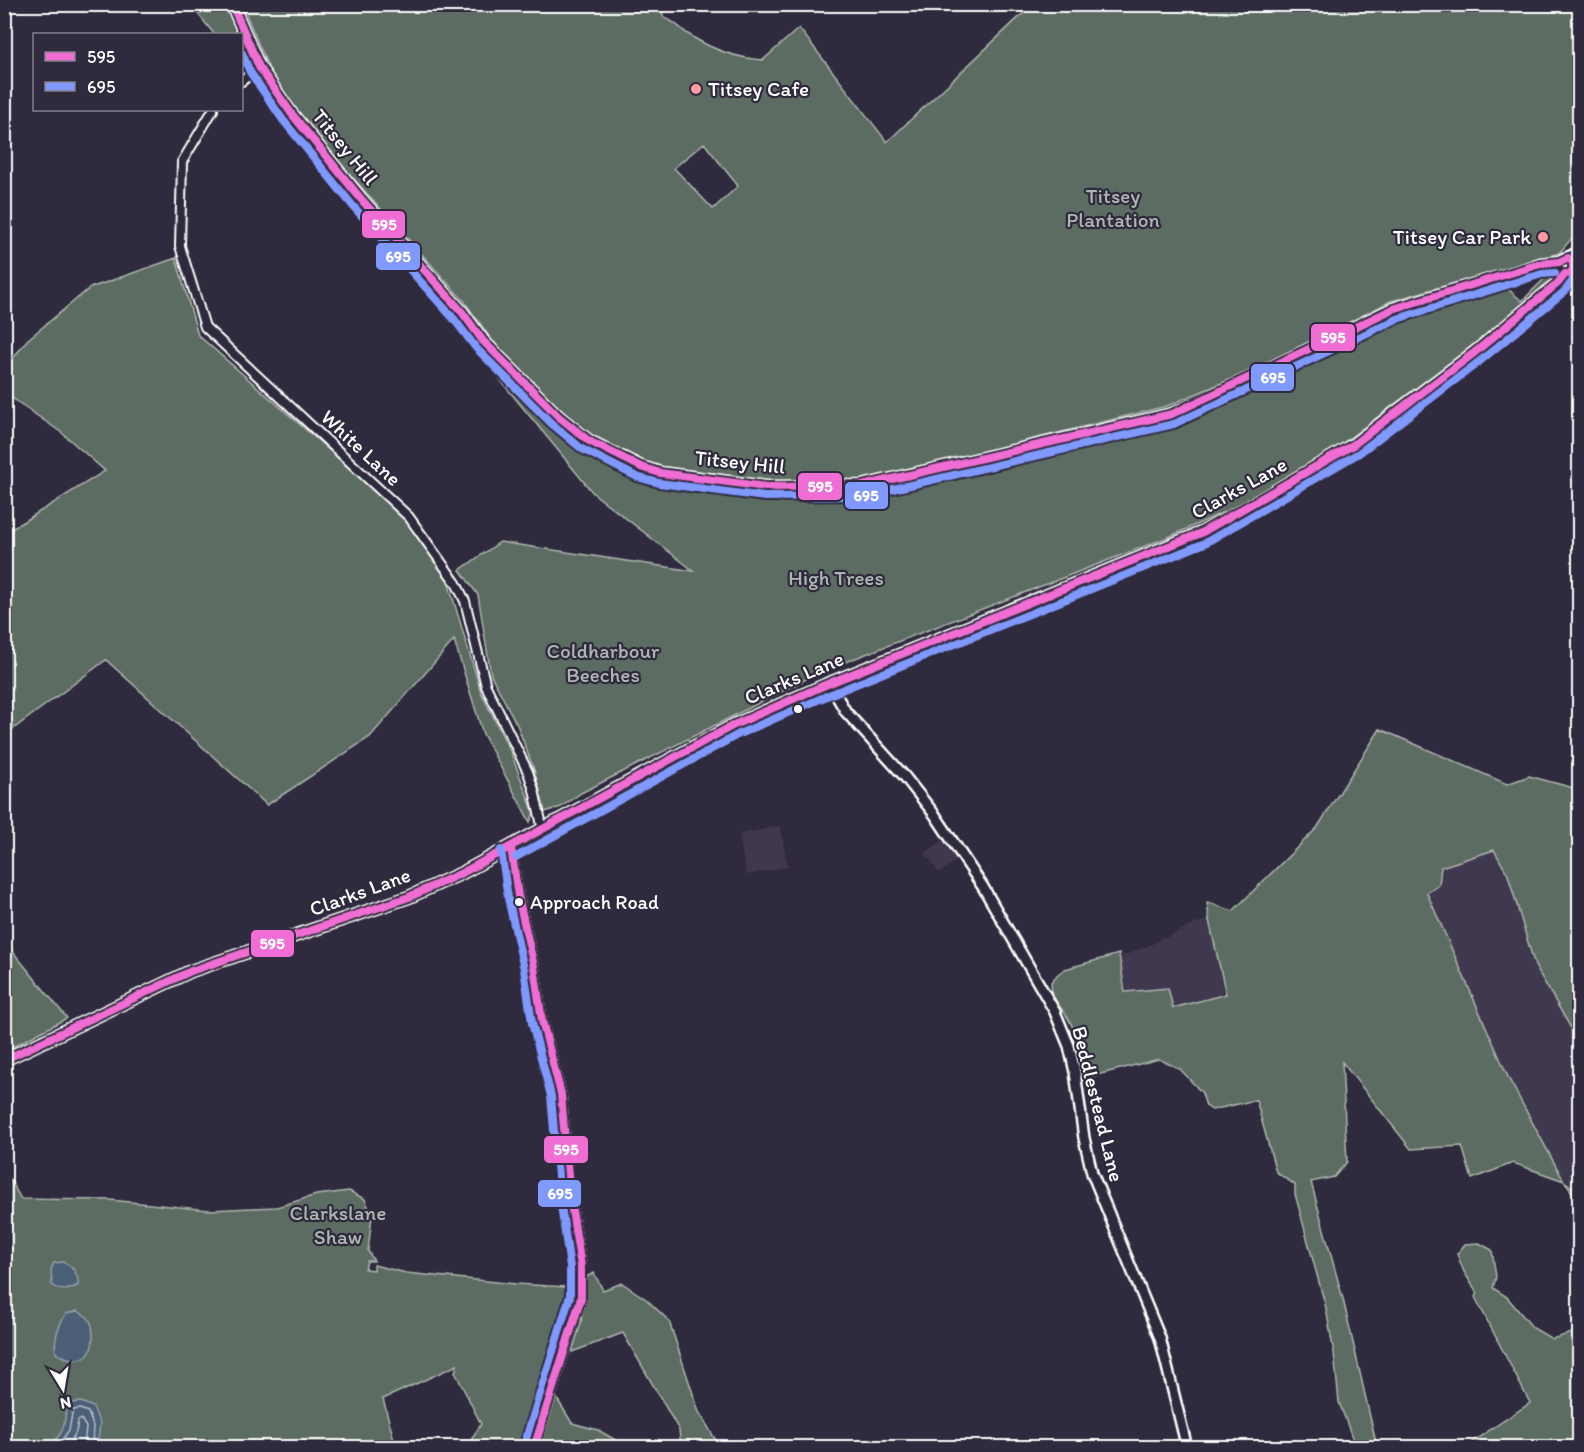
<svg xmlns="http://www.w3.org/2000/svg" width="1584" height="1452" font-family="Itim,sans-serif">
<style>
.built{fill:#40394f}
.green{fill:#5d6c62;stroke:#aeb6b0;stroke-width:1.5;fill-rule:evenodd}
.water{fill:#4c5f77;stroke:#949fad;stroke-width:1.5}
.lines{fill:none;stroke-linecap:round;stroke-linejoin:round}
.shore{stroke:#b7bfc9;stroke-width:1.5}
.minor-casing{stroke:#fff;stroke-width:12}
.tertiary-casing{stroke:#fff;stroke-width:14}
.secondary-casing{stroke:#fff;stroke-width:15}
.minor{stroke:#2f2a3d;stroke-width:8}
.tertiary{stroke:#2f2a3d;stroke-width:9}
.secondary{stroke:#2f2a3d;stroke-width:10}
.bus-1-casing{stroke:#2f2a3d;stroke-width:12}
.bus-2-casing{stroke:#2f2a3d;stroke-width:12}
.bus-1{stroke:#f06ed3;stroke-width:8}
.bus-2{stroke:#8099ff;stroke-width:8}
.poi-dot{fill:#ff9aa2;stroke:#2f2a3d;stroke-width:2}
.bus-dot{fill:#fff;stroke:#2f2a3d;stroke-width:2}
.labels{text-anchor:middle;stroke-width:4.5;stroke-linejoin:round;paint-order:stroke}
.bus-label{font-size:20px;fill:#fff;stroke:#2f2a3d;text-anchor:start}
.poi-label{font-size:21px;fill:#fff;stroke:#2f2a3d;text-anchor:start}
.street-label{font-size:21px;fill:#fff;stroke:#2f2a3d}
.park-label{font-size:21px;fill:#aeb6b0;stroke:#2f2a3d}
.line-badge{stroke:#2f2a3d;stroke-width:2}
.badge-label{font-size:16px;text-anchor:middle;font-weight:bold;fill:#fff}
</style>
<rect width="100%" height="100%" fill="#2f2a3d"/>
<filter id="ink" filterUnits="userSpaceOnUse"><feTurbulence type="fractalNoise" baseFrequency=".0167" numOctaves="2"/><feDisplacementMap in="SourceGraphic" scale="12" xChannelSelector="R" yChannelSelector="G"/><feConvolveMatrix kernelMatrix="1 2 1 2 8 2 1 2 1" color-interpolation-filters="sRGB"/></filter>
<g filter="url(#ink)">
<path class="built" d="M780 826 788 867 746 875 739 834Z
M945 839 959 859 939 873 925 853Z
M1494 849 1508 875 1535 966 1579 1042V1183L1572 1187 1564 1181 1509 1079 1426 893 1439 885 1441 867Z
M1209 920 1227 994 1173 1008 1168 988 1125 992 1120 957 1157 942 1162 936 1165 938 1197 923Z"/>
<path class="green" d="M191 5H227L239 34H214Z
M242 5H660L664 18C676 21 680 30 691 36 713 50 736 58 763 60L799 28 887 142 1032 5H1579V221L1575 235 1559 253 1391 301 1267 364 1167 406 859 482H766L714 473 647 465 592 436 542 394 491 339 464 301 344 168 295 109 269 69ZM704 143 738 186 713 209 674 168Z
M259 76 342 182 431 284 495 366 544 421 575 450 638 477 675 485 736 492 837 497 861 496 950 477 1113 433 1166 423 1186 416 1396 312 1513 276 1538 272 1533 277 1509 282 1508 289 1522 301 1545 278 1553 280 1527 304 1339 446 1231 509 1171 536 822 671 581 793 561 807 545 812 534 770 518 727 491 675 478 595 460 570 500 542 694 571 593 493 253 79Z
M176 258 198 335 409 520 447 578 481 692 511 753 534 813 530 822 483 734 454 640 370 737 267 805 106 660 5 735V533L105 471 62 433 5 393 4 370 27 340 90 288Z
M1380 729 1507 784 1529 776 1574 788 1579 776V1042L1535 966 1508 875 1494 850 1441 867 1439 885 1427 893 1509 1079 1564 1181 1572 1187 1579 1183 1580 1204 1564 1181 1513 1163 1472 1179 1462 1146 1411 1149 1342 1062 1347 1162 1334 1177 1311 1182 1343 1299 1377 1447 1356 1448 1339 1402 1334 1353 1326 1308 1295 1194V1185L1276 1172 1256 1100 1212 1110 1206 1106 1202 1093 1180 1069 1159 1059 1085 1078C1080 1046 1076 1021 1052 998L1051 982 1058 974 1065 969 1119 954 1125 992 1168 988 1173 1008 1226 994 1209 920 1207 902 1233 911 1317 828Z
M9 947 67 1018 5 1051 4 950Z
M4 1169 21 1199 110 1200 209 1210 277 1207 316 1195 349 1191 365 1199 372 1216 368 1251 374 1261H367L365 1269 374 1270V1265L406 1273 516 1284 566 1287 574 1291 562 1338 529 1447H467L481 1424 455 1372 457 1365 383 1399 396 1447H5Z
M1479 1243 1492 1250 1496 1277 1493 1288 1507 1297 1533 1328 1552 1339 1579 1331V1440L1538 1447H1468L1469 1444 1530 1403 1475 1297 1478 1294 1464 1272 1457 1254 1465 1244Z
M594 1273 603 1290 622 1283 646 1299 669 1321 699 1412 720 1447H681L679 1430 623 1333 572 1352 581 1323 586 1277Z
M556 1397 572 1423 598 1430 628 1447H540Z"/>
<path class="water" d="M63 1262C72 1266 79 1274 78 1285 68 1291 61 1292 52 1285L51 1270 54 1263Z
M77 1311C81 1313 86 1315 89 1319 93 1324 93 1331 93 1337 93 1363 73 1363 56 1353 53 1340 59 1324 66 1314Z
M81 1402 93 1407 100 1424 97 1447H46C54 1442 60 1437 63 1428 66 1419 64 1410 71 1403Z"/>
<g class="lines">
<path class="shore" d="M56 1448 69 1430 73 1410 80 1409 88 1412 93 1426 92 1448
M67 1448 76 1432 78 1421 81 1419 86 1427 84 1448"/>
<g class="minor-casing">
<path id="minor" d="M242 81 259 67
M213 110 182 162 180 246 205 327 409 517 456 583 465 601 486 686 528 772 534 790 543 830
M511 848 518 896 534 967 542 1021 561 1094 570 1198 581 1266V1298L534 1448"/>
</g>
<g class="tertiary-casing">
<path id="tertiary" d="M829 683 846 712 905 777 935 815 983 887 1055 1012 1069 1046 1075 1072 1084 1138 1092 1173 1160 1338 1187 1448"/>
</g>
<g class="secondary-casing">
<path id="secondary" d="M232 4 259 67 291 113 361 199 462 312 483 341 558 416 589 441 641 467 660 473 766 487 862 486 1172 414 1198 403 1393 309 1520 271 1540 264 1559 262 1566 258 1572 260 1574 267 1572 272 1565 274
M1568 258 1575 254 1580 253
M1532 268 1549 271 1559 270
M4 1060 191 971 409 897 462 873 734 725 825 685 1201 533 1245 509 1353 445 1474 353 1558 283 1565 274"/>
</g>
<use href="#minor" class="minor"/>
<use href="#tertiary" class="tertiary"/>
<use href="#secondary" class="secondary"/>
<g class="bus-1-casing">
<path id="bus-1" d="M232 4 259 67 291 113 361 199 462 312 483 341 558 416 589 441 641 467 660 473 766 487 862 486 1172 414 1393 309 1540 264 1559 262 1568 258 1573 262V270L1569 274
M511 848 518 896 534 967 542 1021 561 1094 570 1198 581 1266V1298L534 1448
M4 1060 191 971 409 897 462 873 734 725 825 685 1201 533 1353 445 1474 353 1558 283 1565 274"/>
</g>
<g class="bus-2-casing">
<path id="bus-2" d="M242 53 250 72 283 120 353 206 454 319 476 348 551 423 582 449 637 477 659 483 765 497 863 496 1174 424 1397 319 1542 274 1555 273
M501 850 508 898 524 969 532 1023 551 1096 560 1199 570 1267V1296L524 1445
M516 857 739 734 829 695 1205 543 1359 453 1480 361 1565 291 1573 280"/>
</g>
<use href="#bus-1" class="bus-1"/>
<use href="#bus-2" class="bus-2"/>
</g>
</g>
<g class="poi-dot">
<circle cx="696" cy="89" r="6"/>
<circle cx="1543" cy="237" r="6"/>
</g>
<g class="bus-dot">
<circle cx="798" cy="709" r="5"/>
<circle cx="519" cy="902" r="5"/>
</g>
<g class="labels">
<g class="bus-label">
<text x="530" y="909">Approach Road</text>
</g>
<g class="poi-label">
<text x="708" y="96">Titsey Cafe</text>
<text x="1531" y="244" text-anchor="end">Titsey Car Park</text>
</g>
<g class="street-label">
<text transform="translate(345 147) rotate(51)" y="7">Titsey Hill</text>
<text transform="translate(361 448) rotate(43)" y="7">White Lane</text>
<text transform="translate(740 462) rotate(6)" y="7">Titsey Hill</text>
<text transform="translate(1239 488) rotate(-29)" y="7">Clarks Lane</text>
<text transform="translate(794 678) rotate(-23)" y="7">Clarks Lane</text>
<text transform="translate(360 892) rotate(-20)" y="7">Clarks Lane</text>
<text transform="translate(1098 1104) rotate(76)" y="7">Beddlestead Lane</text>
</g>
<g class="park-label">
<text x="1113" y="203">Titsey<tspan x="1113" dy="24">Plantation</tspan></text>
<text x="836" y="585">High Trees</text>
<text x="603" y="658">Coldharbour<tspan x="603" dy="24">Beeches</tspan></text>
<text x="338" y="1220">Clarkslane<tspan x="338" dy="24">Shaw</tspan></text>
</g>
</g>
<g class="line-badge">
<rect x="361" y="210" width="45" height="29" rx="6" fill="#f06ed3"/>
<rect x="375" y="242" width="46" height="29" rx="6" fill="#8099ff"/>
<rect x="1310" y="323" width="46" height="29" rx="6" fill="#f06ed3"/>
<rect x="1250" y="363" width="45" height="29" rx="6" fill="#8099ff"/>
<rect x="797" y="472" width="46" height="29" rx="6" fill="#f06ed3"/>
<rect x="844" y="481" width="45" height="29" rx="6" fill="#8099ff"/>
<rect x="250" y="929" width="45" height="29" rx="6" fill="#f06ed3"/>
<rect x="543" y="1135" width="46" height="29" rx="6" fill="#f06ed3"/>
<rect x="537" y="1179" width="45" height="29" rx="6" fill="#8099ff"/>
</g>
<g class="badge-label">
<text x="384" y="230">595</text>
<text x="398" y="262">695</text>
<text x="1333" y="343">595</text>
<text x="1273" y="383">695</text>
<text x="820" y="492">595</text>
<text x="866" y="501">695</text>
<text x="272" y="949">595</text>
<text x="566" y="1155">595</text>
<text x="560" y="1199">695</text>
</g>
<rect width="1584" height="1452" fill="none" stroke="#2f2a3d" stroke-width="24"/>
<rect x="12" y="12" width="1560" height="1428" fill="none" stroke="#fff" stroke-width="2" filter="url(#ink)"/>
<rect x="33" y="33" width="210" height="78" fill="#2f2a3d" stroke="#827f8b" stroke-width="1.5"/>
<rect x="45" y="52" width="30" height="9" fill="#f06ed3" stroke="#827f8b" stroke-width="1.5"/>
<text x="87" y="63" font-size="18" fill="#ffffff">595</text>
<rect x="45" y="82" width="30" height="9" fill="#8099ff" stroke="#827f8b" stroke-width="1.5"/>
<text x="87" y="93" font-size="18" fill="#ffffff">695</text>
<g transform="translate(63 1389) rotate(169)" stroke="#2f2a3d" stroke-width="4.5" paint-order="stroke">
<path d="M0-4.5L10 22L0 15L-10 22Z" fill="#ffffff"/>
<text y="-9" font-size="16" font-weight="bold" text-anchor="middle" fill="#ffffff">N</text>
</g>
</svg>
